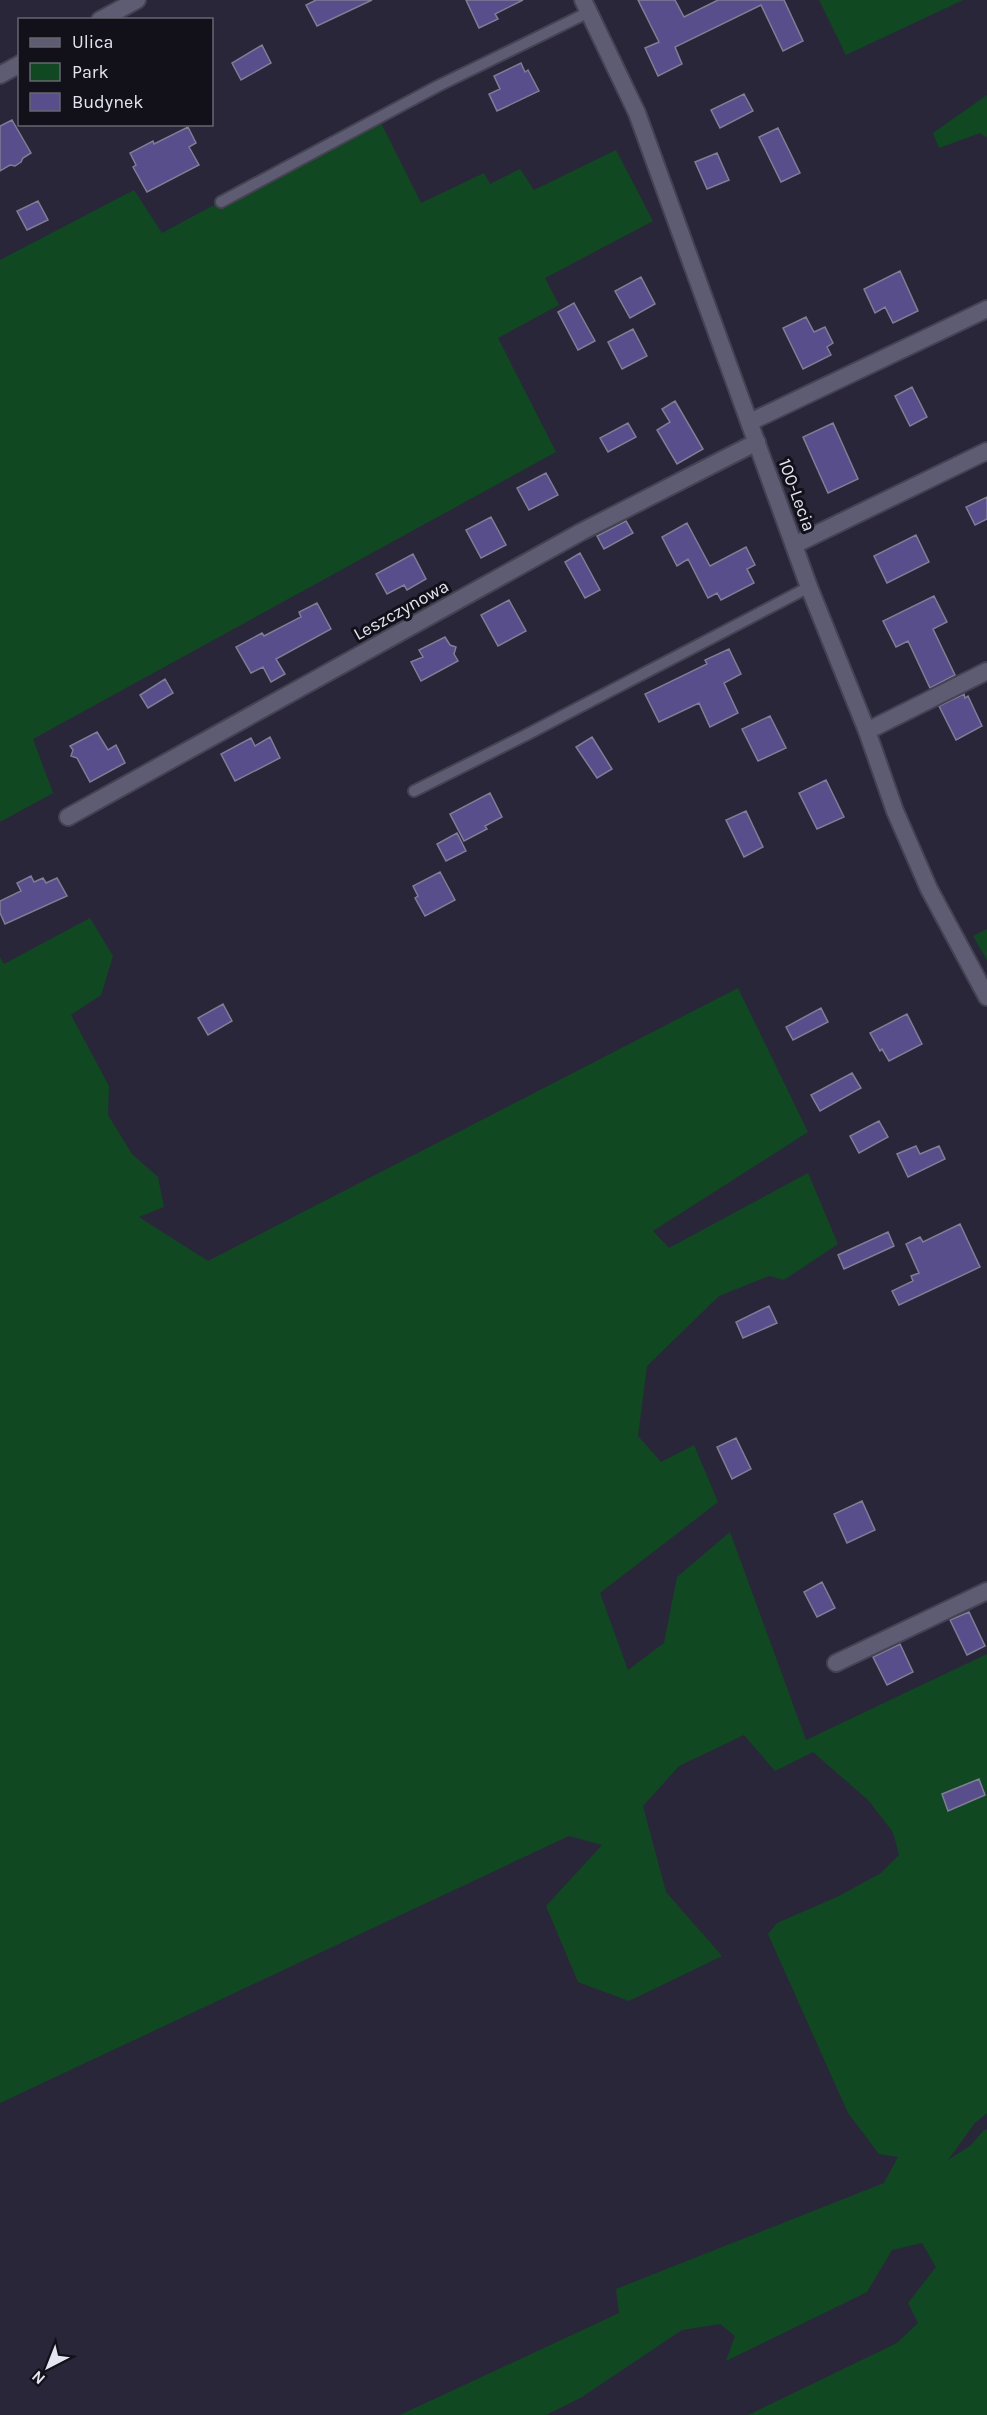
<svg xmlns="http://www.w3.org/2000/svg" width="987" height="2415" font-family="Karla,sans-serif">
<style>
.green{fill:#104921}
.building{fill:#584e8c;stroke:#807e95;stroke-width:1.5}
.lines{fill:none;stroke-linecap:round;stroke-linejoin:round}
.service-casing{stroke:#454253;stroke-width:14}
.minor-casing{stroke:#454253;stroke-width:20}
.tertiary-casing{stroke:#454253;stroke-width:20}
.service{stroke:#5e5c72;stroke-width:10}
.minor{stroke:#5e5c72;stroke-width:16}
.tertiary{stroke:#5e5c72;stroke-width:16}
.labels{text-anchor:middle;stroke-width:6;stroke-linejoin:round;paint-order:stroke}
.street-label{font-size:18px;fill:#e5e5f2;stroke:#121119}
</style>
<rect width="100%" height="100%" fill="#29263a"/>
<path class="green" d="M819 0H963L846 55Z
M987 95V138L980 133 939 148 933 133Z
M378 117 421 203 484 173 490 184 520 169 534 190 616 150 653 221 545 278 559 305 498 338 556 452 33 739 53 793 0 822V260L134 190 162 233Z
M90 918 113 956 101 995 71 1015 109 1086 108 1115 132 1154 158 1177 164 1207 139 1217 208 1261 738 988 808 1132 653 1231 669 1248 808 1173 838 1244 784 1280 769 1276 719 1296 647 1366 638 1436 661 1462 694 1445 718 1502 600 1593 628 1670 664 1643 677 1577 730 1532 806 1740 987 1654V2113L974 2124 948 2160 970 2146 983 2131 987 2129V2415H748L897 2343 918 2323 908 2303 936 2267 922 2243 892 2250 867 2292 726 2361 735 2336 720 2324 682 2330 582 2397 546 2415H400L619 2313 616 2289 884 2183 898 2157 879 2154 848 2113 768 1934 777 1923 839 1896 881 1873 899 1855 893 1832 868 1800 813 1752 775 1771 744 1735 679 1766 643 1806 666 1892 722 1956 629 2001 578 1982 546 1906 602 1845 569 1836 0 2103V957L4 964Z
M987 929V960L973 936Z"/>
<path class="building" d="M316 0H372L317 26 306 5Z
M466 0H523L495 14 498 19 479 28Z
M638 0H675L684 17 718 0H784L803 41 783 51 761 5 675 47 682 64 658 76 645 48 659 42Z
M262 45 271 63 241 80 232 63Z
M521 63 525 72 528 70 539 91 497 111 489 94 500 89 494 76Z
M744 94 753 111 720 128 711 110Z
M12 120 31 153 23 158 21 162 15 166 10 165 0 171V126Z
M188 127 196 143 189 147 199 165 147 192 133 167 136 165 130 153 153 141 154 144Z
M778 128 800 173 781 182 759 137Z
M717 153 729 180 707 189 695 162Z
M38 201 48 220 27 230 17 211Z
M900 271 918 311 893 323 885 307 875 313 864 289Z
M641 277 655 304 630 318 615 291Z
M574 303 595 341 578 350 558 312Z
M806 317 814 332 825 327 833 343 827 347 831 355 803 369 783 328Z
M633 329 647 356 622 369 608 342Z
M912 387 927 417 910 426 895 396Z
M675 401 703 449 677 464 657 430 670 422 662 409Z
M628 423 636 437 608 452 600 438Z
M833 423 858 479 828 493 803 437Z
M546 473 558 495 529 510 517 488Z
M987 497V519L975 525 966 507Z
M491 517 506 545 481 558 466 530Z
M626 521 633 533 604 549 597 536Z
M687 523 710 566 746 547 755 565 747 569 754 583 721 600 717 593 708 598 688 559 677 566 662 537Z
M916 535 929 562 887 583 874 556Z
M580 553 600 590 585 598 565 562Z
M413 554 426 579 407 590 404 585 387 594 376 574Z
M934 596 947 622 933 629 955 675 930 688 908 641 896 647 883 621Z
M509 600 526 631 498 646 481 615Z
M317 603 331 629 276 659 285 674 271 682 263 667 251 673 236 647 262 633 264 636 301 617 299 612Z
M445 637 450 645 456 647 454 654 458 661 421 681 411 662 423 657 419 650Z
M729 649 741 674 724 683 738 713 710 727 699 703 659 722 645 694 707 664 705 660Z
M165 679 173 693 148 708 140 695Z
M964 694 965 698 968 696 982 726 956 740 939 706Z
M770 716 786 748 758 761 742 729Z
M97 732 108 750 116 745 125 763 90 782 77 758 71 756 73 750 70 746Z
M270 737 280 758 235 781 221 754 251 738 255 746Z
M592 737 612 769 597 778 576 747Z
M826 780 844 817 817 829 799 793Z
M490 793 502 817 485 826 487 829 464 841 450 814Z
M746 811 763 847 744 857 726 820Z
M457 833 466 851 446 861 437 844Z
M440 872 455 900 425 916 415 898 418 896 413 886Z
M31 876 34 882 43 878 46 883 57 878 67 896 5 924 0 913V901L21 891 17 883Z
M223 1004 232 1021 208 1035 198 1018Z
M821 1008 828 1022 793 1040 786 1027Z
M907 1014 922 1044 889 1061 882 1049 880 1051 870 1033Z
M852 1073 861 1088 820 1111 811 1095Z
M879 1121 888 1137 859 1153 850 1136Z
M916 1146 920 1154 939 1146 945 1159 908 1177 897 1154Z
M960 1224 980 1267 899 1305 892 1291 913 1281 911 1276 919 1273 906 1244 920 1237 923 1242Z
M888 1232 894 1246 844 1269 838 1255Z
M769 1306 777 1323 743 1338 736 1322Z
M736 1438 751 1469 732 1479 717 1447Z
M862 1501 875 1530 847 1543 834 1514Z
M822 1582 835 1608 817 1617 804 1592Z
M969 1612 985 1646 967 1655 950 1620Z
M900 1644 913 1672 887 1685 873 1657Z
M979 1779 985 1795 948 1811 942 1794Z"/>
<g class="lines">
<g class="service-casing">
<path id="service" d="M221 202 438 86 589 12
M414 791 526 735 809 587"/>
</g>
<g class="minor-casing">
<path id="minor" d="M100 20 137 0
M0 75 20 64
M750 422 987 309
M794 545 987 451
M867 731 987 671
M68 817 581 532 757 442
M836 1663 987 1591"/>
</g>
<g class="tertiary-casing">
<path id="tertiary" d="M583 0 637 113 809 587 867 731 895 811 929 889 987 997"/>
</g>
<use href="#service" class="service"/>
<use href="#minor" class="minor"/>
<use href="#tertiary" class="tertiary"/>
</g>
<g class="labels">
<g class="street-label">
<text transform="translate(797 495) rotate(70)" y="6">100-Lecia</text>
<text transform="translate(401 610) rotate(-29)" y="6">Leszczynowa</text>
</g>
</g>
<rect x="18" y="18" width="195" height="108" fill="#121119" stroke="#666670" stroke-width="1.5"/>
<rect x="30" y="38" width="30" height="9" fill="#5e5c72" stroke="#666670" stroke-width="1.5"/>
<text x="72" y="48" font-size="18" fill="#e5e5f2">Ulica</text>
<rect x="30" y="63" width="30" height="18" fill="#104921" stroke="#666670" stroke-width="1.5"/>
<text x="72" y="78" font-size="18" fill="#e5e5f2">Park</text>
<rect x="30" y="93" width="30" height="18" fill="#584e8c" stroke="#666670" stroke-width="1.5"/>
<text x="72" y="108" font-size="18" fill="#e5e5f2">Budynek</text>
<g transform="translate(48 2367) rotate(222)" stroke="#121119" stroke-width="4.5" paint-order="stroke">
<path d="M0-4.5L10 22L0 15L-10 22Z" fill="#e5e5f2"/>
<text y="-9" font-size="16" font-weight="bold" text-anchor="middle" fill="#e5e5f2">N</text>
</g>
</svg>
